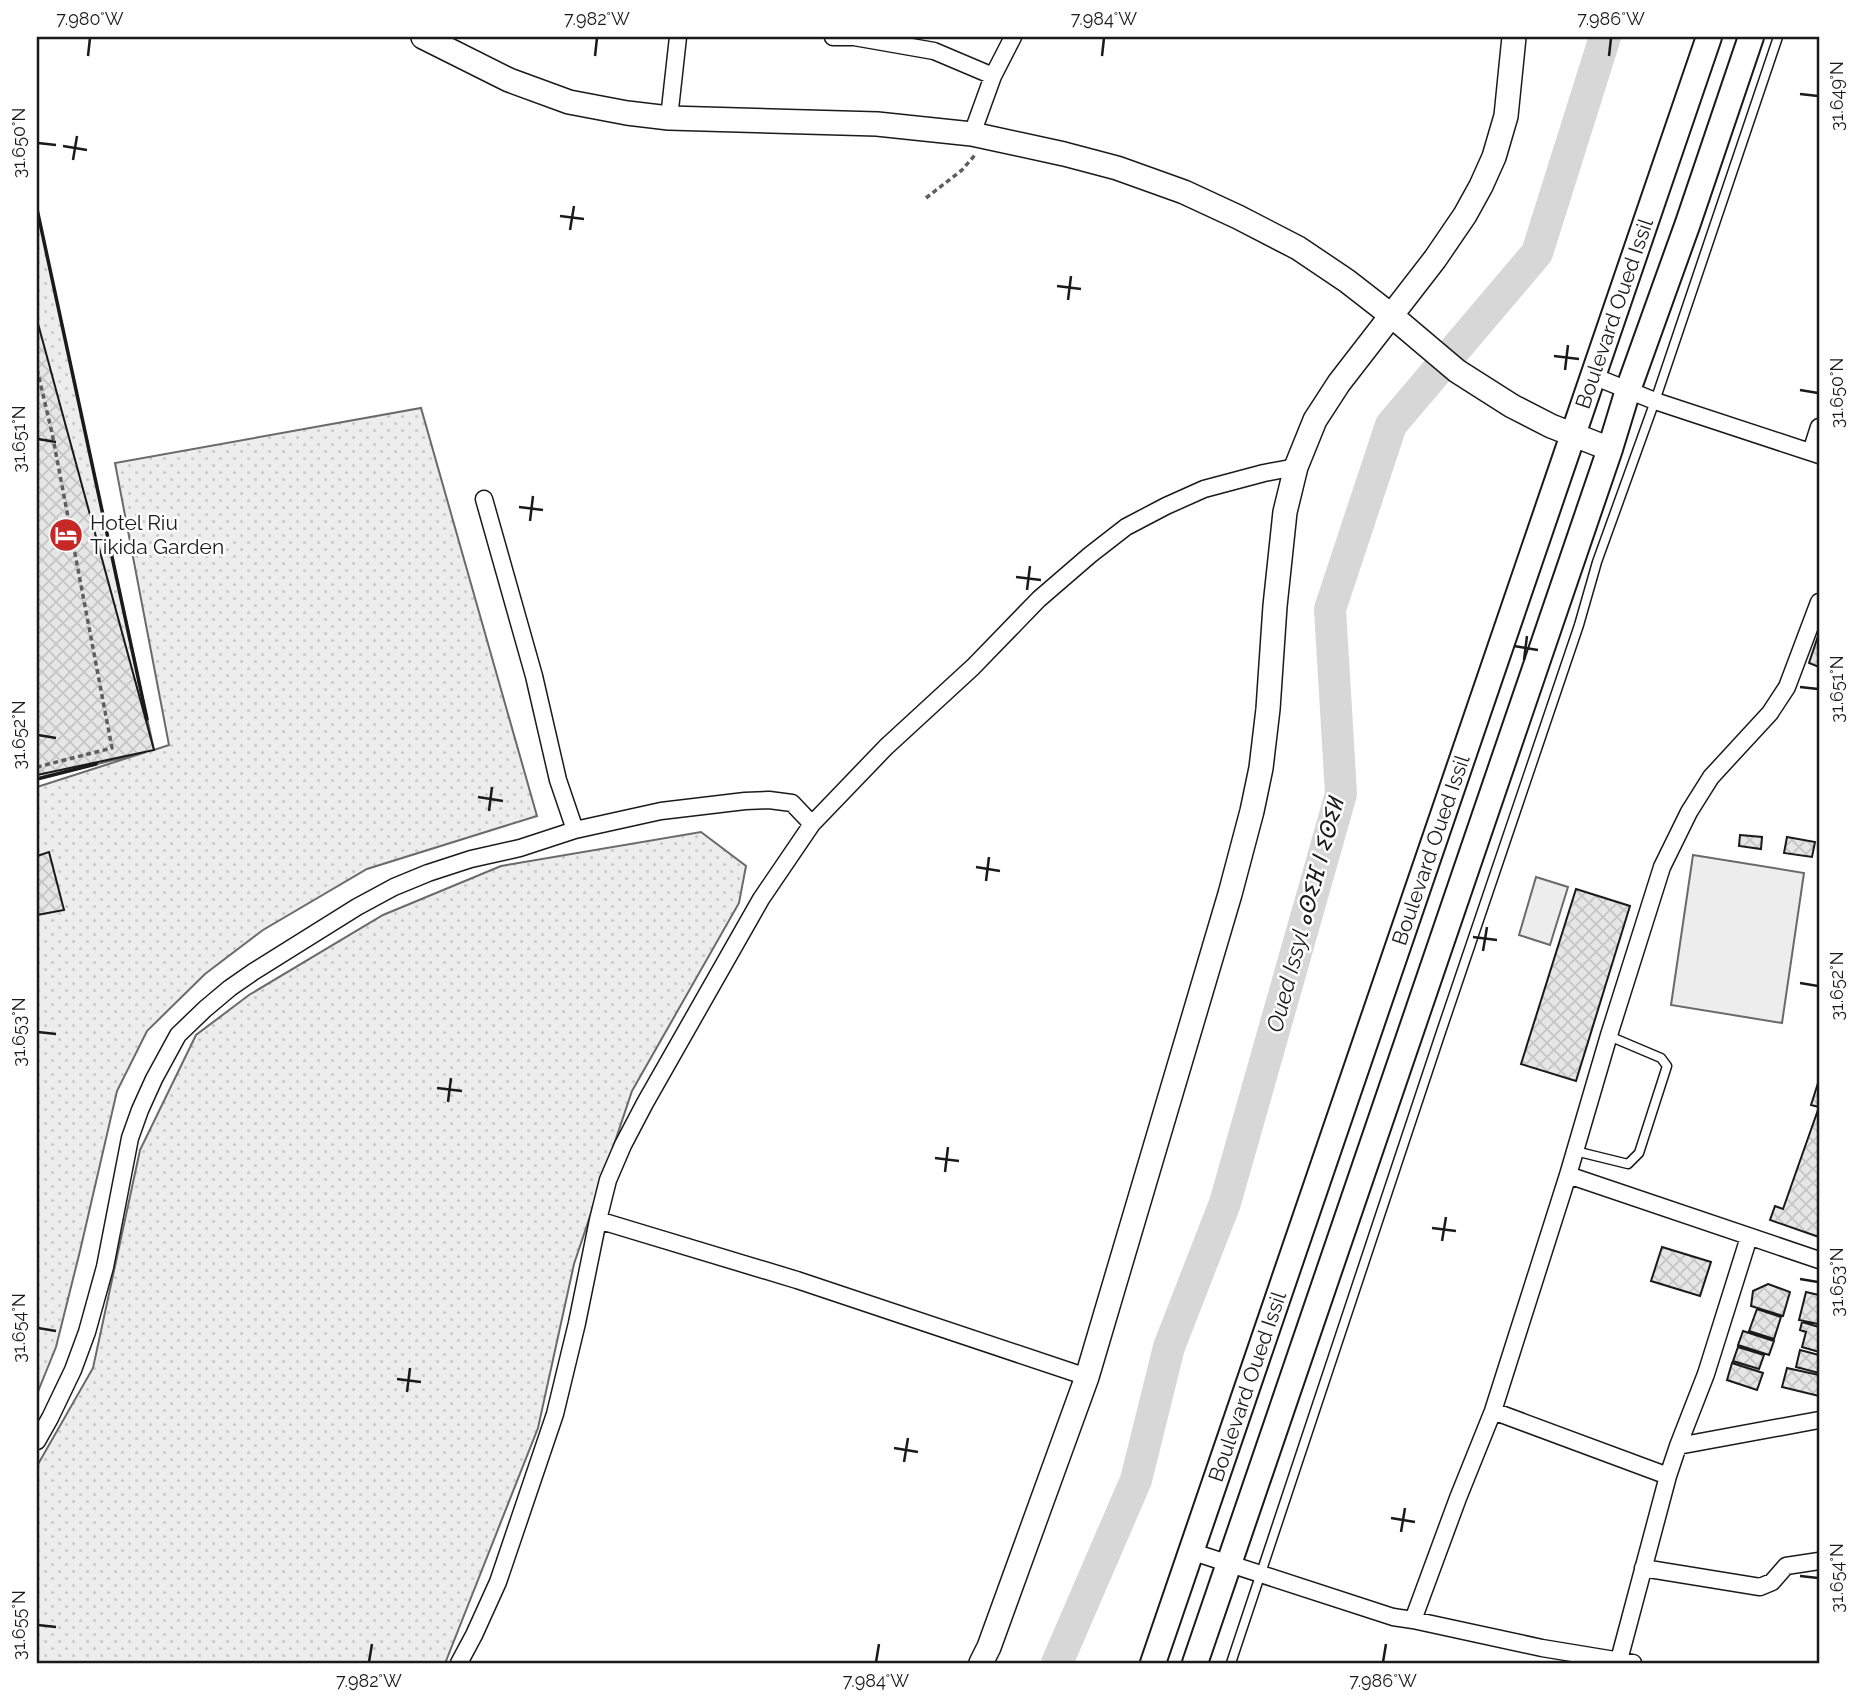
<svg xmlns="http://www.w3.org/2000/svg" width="1856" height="1700" font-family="Raleway,'Noto Sans Tifinagh',sans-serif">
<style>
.grass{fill:#ededed;stroke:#6a6a6a;stroke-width:2}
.garden{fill:url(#garden-dots);stroke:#6a6a6a;stroke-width:2}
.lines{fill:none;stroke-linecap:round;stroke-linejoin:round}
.river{stroke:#d7d7d7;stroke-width:32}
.building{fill:url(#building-cross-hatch);stroke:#1a1a1a;stroke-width:2}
.lane-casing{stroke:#1a1a1a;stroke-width:11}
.street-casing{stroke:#1a1a1a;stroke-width:19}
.secondary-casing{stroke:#1a1a1a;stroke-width:26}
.primary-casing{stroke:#1a1a1a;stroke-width:28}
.path{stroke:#5f5f5f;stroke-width:3.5;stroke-dasharray:5 3.5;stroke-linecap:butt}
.lane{stroke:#fff;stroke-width:8}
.street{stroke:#fff;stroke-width:16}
.secondary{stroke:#fff;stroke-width:23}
.primary{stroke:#fff;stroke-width:24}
.wall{stroke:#1a1a1a;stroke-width:3.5}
.ticks{fill:none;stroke:#1a1a1a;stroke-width:2.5}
.labels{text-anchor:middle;stroke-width:5;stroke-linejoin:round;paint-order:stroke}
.street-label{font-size:21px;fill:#1a1a1a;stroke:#fff}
.poi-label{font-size:21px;fill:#1a1a1a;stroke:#fff;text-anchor:start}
.water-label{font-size:23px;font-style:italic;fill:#1a1a1a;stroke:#fff}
.neatline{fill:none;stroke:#1a1a1a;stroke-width:2.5}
.ticks-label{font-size:18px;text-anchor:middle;fill:#1a1a1a}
</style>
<defs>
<pattern id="garden-dots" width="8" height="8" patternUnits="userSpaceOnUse" patternTransform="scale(1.75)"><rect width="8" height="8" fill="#ededed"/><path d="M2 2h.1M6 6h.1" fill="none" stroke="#cbcbcb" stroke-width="1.8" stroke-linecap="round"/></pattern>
<pattern id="building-cross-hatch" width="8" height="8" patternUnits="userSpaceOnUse" patternTransform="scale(1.75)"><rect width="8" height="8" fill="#e6e6e6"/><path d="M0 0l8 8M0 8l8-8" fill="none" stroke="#c5c5c5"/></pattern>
</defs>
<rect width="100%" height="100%" fill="#fff"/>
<path class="grass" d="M1693 855 1804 873 1782 1023 1671 1005Z
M1536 877 1568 887 1550 945 1519 935Z"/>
<path class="garden" d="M37 209 154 750 169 745 115 463 421 408 537 816 367 869 263 930 205 974 147 1031 117 1091 80 1251 56 1347 37 1394V787L146 752 37 779Z
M701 832 746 866 739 903 632 1091 574 1264 538 1428 446 1661 444 1663H37V1466L93 1368 140 1150 196 1035 249 995 383 915 501 866Z"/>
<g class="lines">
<path class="river" d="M1057 1663 1136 1480 1169 1347 1225 1203 1341 794 1330 609 1391 425 1537 253 1605 37"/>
</g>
<path class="building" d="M37 320 154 750 37 775Z
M1819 633V667L1809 663Z
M1740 835 1762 837 1761 849 1739 846Z
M1787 837 1815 842 1812 857 1784 853Z
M49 852 64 910 37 915V856Z
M1576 889 1630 906 1576 1081 1521 1064Z
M1818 1083 1819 1084V1237L1770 1220 1775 1206 1783 1209 1819 1107 1811 1105Z
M1662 1247 1711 1262 1700 1296 1651 1281Z
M1768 1284 1790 1292 1783 1316 1751 1306 1753 1291Z
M1806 1292 1819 1295 1818 1324 1799 1320Z
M1757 1309 1781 1317 1774 1339 1749 1331Z
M1802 1322 1819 1327V1352L1802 1347 1806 1332 1800 1330Z
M1743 1331 1774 1341 1769 1355 1738 1345Z
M1738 1347 1764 1355 1759 1369 1733 1361Z
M1800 1350 1819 1355V1373L1796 1367Z
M1732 1363 1763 1373 1757 1390 1727 1380Z
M1787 1368 1819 1375V1396L1782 1387Z"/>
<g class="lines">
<g class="lane-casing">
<path id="lane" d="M1575 1151 1628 1164 1639 1153 1667 1066 1661 1058 1609 1036
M1231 1663 1441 1032 1579 625 1597 562 1655 401 1778 37"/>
</g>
<g class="street-casing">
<path id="street" d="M833 37H854L934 51 993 76
M669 118 678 37
M972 134 993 76 1013 37
M1593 376 1655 401 1819 455
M1811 452 1819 427
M484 499 534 676 558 780 575 830
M1568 1175 1819 1260
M598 1220 797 1280 1087 1377
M1493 1411 1668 1476
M37 1441 50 1418 73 1370 87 1332 105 1267 130 1138 140 1110 154 1079 178 1035 205 1009 230 988 253 972 357 907 394 887 428 873 471 859 520 848 575 830 661 811 745 801 769 800 792 803 812 824
M1678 1446 1819 1420
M1190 1551 1393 1617 1413 1620 1542 1648 1633 1663
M1643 1568 1760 1587 1772 1582 1786 1566 1819 1561
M1413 1620 1458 1498 1493 1411 1568 1175 1609 1035 1662 867 1689 812 1711 777 1770 713 1787 687 1819 602
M1619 1660 1668 1476 1678 1446 1706 1374 1749 1237
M459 1663 474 1635 498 1582 555 1414 577 1323 598 1220 608 1180 623 1145 645 1103 761 899 812 824 886 747 973 667 1039 599 1090 555 1126 527 1166 506 1204 489 1264 473 1296 467"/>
</g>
<g class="secondary-casing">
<path id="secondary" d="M423 37 509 80 569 102 627 113 669 118 877 124 972 134 1064 154 1117 168 1184 192 1238 217 1298 248 1347 281 1392 316 1457 371 1512 406 1551 426 1610 449
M981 1663 989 1647 1087 1377 1230 894 1252 811 1261 768 1268 709 1275 606 1285 512 1296 467 1315 420 1339 383 1435 259 1465 215 1481 186 1494 157 1506 116 1514 37"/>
</g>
<g class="primary-casing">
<g id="primary">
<path id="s1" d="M1153 1663 1709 37"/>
<path d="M1195 1663 1610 449 1628 390 1688 223 1751 37"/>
</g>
</g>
<path class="path" d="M926 198 962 170 975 155
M37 369 52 433 112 748 37 767"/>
<use href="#lane" class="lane"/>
<use href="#street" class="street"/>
<use href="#secondary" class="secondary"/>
<use href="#primary" class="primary"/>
<path class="wall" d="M37 209 147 719
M37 779 96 764"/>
</g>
<path class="ticks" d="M88 56 90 38M595 56 597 38M1102 56 1104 38M1609 56 1611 38M1800 94 1818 96M38 143 56 145M63 146 87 150M73 160 77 136M560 216 584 219M570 230 574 206M1057 286 1081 289M1068 300 1071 276M1554 356 1579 359M1565 370 1568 345M1800 390 1818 393M38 439 56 442M519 507 543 510M530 521 533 496M1016 577 1041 580M1027 590 1030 566M1514 646 1538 650M1524 660 1527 636M1800 687 1818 689M38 735 56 738M478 797 503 801M489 811 492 787M976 867 1000 871M986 881 989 857M1473 937 1497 940M1483 951 1487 927M1800 983 1818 986M38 1032 56 1034M437 1088 462 1091M448 1102 451 1078M935 1158 959 1161M945 1172 948 1147M1432 1228 1456 1231M1442 1241 1446 1217M1800 1279 1818 1282M38 1328 56 1331M397 1379 421 1382M407 1392 410 1368M894 1448 918 1452M904 1462 908 1438M1391 1518 1415 1522M1401 1532 1405 1508M1800 1576 1818 1578M38 1625 56 1627M369 1662 372 1644M876 1662 879 1644M1383 1662 1386 1644"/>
<defs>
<g id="hotel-disc" transform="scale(1.75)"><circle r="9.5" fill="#c62828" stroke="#fff"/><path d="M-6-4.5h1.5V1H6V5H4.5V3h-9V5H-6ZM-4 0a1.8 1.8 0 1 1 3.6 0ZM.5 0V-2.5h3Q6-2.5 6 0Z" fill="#fff"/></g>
</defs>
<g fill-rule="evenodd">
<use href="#hotel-disc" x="66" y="535"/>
</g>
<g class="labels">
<g class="street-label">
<text dy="7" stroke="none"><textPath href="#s1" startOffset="1426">Boulevard Oued Issil</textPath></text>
<text dy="7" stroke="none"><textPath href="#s1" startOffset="859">Boulevard Oued Issil</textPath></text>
<text dy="7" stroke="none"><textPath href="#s1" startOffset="292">Boulevard Oued Issil</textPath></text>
</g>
<g class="poi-label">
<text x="90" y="530">Hotel Riu<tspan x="90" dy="24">Tikida Garden</tspan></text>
</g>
<g class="water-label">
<text transform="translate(1305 915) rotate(-75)" y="8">Oued Issyl ⴰⵙⵉⴼ ⵏ ⵉⵙⵉⵍ</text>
</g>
</g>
<rect width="1856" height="1700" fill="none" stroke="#ffffff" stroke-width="77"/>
<rect x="38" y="38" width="1780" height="1624" class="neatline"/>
<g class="ticks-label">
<text x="90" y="25">7.980°W</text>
<text x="597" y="25">7.982°W</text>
<text x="1104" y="25">7.984°W</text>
<text x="1611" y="25">7.986°W</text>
<text transform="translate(1837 96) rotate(-90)" y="6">31.649°N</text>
<text transform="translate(19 143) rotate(-90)" y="6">31.650°N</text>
<text transform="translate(1837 393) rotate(-90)" y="6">31.650°N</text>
<text transform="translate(19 439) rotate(-90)" y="6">31.651°N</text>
<text transform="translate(1837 689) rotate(-90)" y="6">31.651°N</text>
<text transform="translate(19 735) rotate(-90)" y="6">31.652°N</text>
<text transform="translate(1837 986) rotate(-90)" y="6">31.652°N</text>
<text transform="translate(19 1032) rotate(-90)" y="6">31.653°N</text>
<text transform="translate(1837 1282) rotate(-90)" y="6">31.653°N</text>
<text transform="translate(19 1328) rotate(-90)" y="6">31.654°N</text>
<text transform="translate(1837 1578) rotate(-90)" y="6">31.654°N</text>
<text transform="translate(19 1625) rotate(-90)" y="6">31.655°N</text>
<text x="369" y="1687">7.982°W</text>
<text x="876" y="1687">7.984°W</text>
<text x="1383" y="1687">7.986°W</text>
</g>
</svg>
